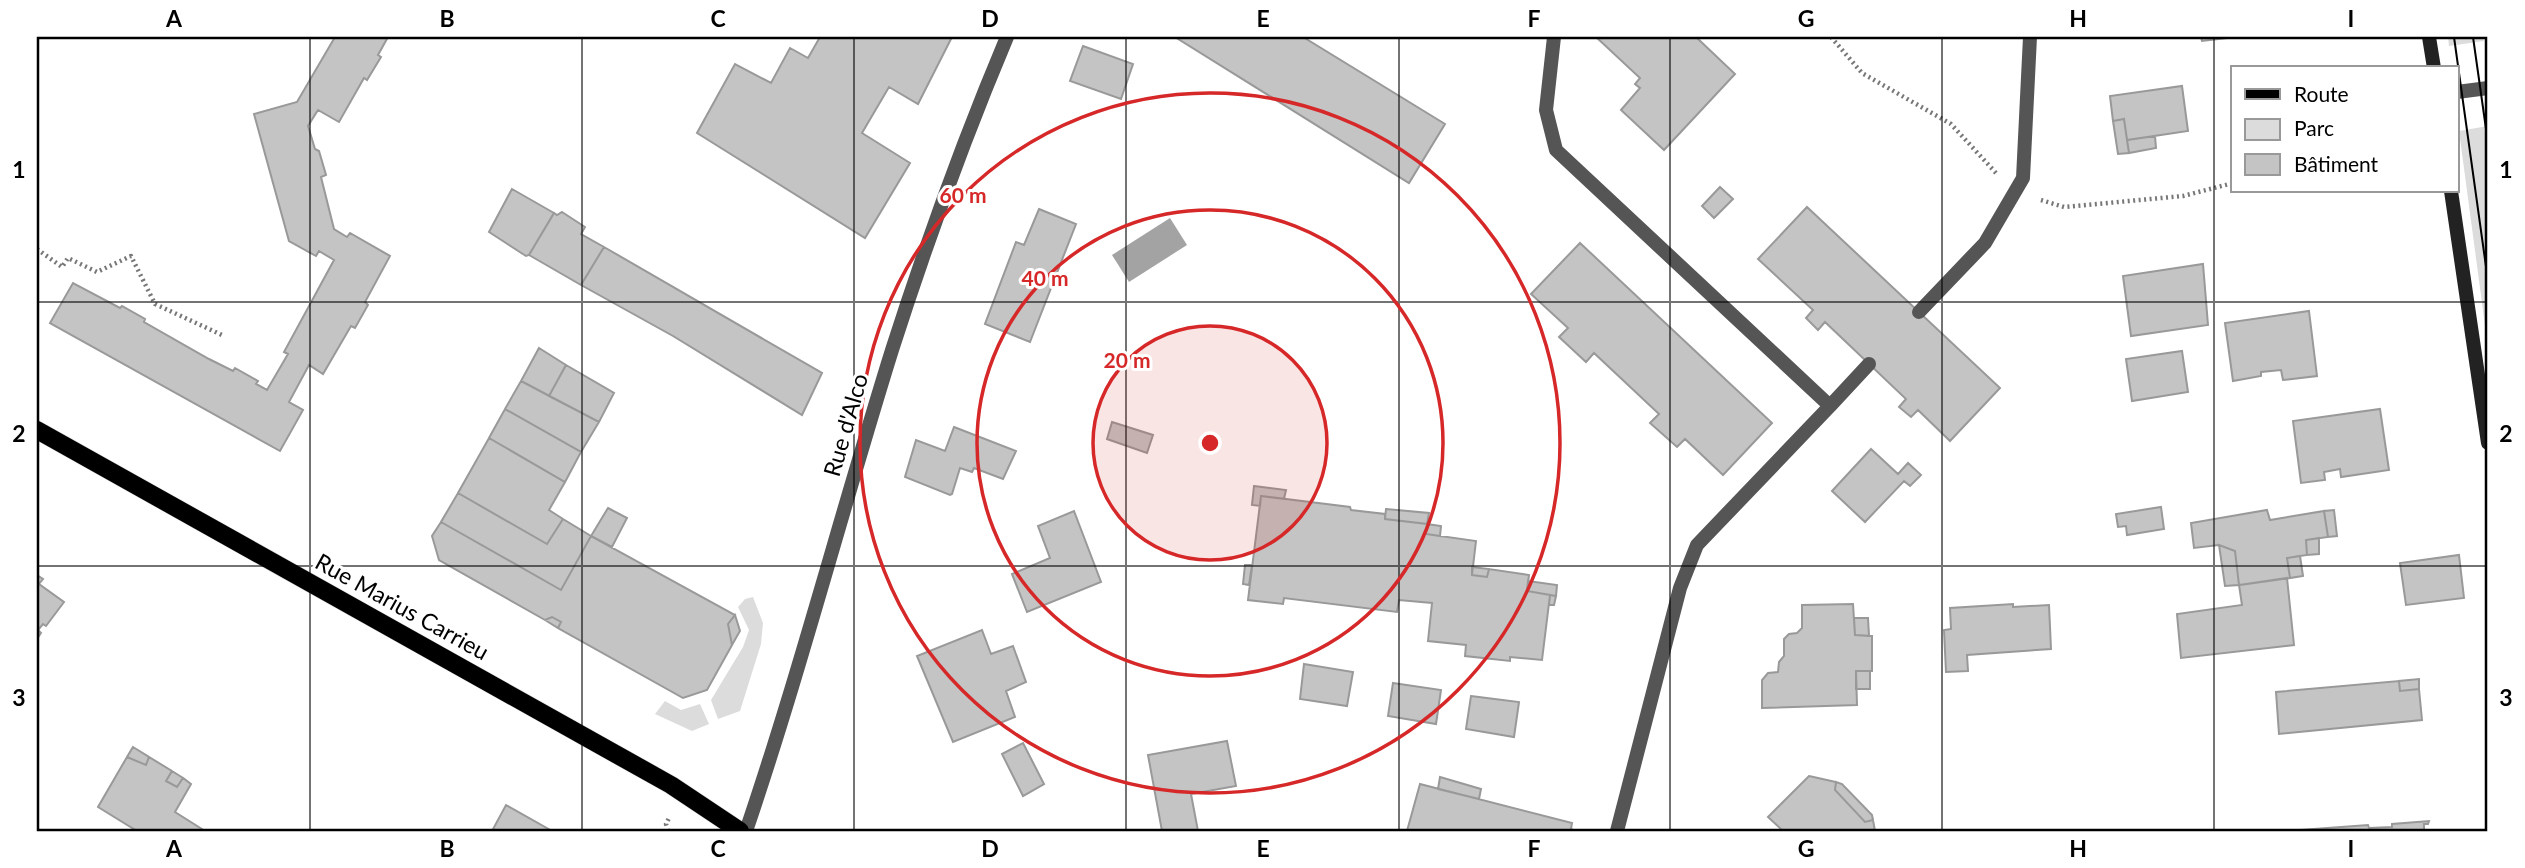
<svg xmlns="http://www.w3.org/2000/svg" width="2525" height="868" font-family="Lato,sans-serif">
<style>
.green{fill:#dcdcdc}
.water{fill:#a3a3a3}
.building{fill:#c4c4c4;stroke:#999;stroke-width:2}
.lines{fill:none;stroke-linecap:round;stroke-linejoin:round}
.primary-casing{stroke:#dbdbdb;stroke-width:19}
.path{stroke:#777;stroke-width:4.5;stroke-dasharray:2 3.5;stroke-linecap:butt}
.lane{stroke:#555;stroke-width:14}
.street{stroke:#555;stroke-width:14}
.secondary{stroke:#222;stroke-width:14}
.primary{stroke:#000;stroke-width:18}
.tram{stroke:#000;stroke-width:2}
.grid{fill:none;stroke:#000;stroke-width:2;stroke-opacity:0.55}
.ring{fill:none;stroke:#d62828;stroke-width:3.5}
.labels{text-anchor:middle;stroke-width:6;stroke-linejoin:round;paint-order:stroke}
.street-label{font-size:23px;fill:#000;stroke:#fff}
.centre{fill:#d62828;stroke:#fff;stroke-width:3.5}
.ring-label{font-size:21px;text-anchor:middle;font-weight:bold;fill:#d62828;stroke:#fff;stroke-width:6;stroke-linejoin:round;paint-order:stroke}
.neatline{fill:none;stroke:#000;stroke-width:2.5}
.grid-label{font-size:23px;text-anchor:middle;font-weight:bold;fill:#000}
</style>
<rect width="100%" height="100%" fill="#fff"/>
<path class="green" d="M2448 37H2483L2484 41 2449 46Z
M2488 126V348L2459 131Z
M753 597 763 623 761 644 740 711 718 719 711 700 743 647 749 630 738 607 745 599Z
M665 701 681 710 700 704 709 724 692 731 655 714Z"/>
<path class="water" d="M1170 218 1187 245 1129 282 1112 255Z"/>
<path class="building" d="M335 37H388L378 55 381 57 367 80 364 78 339 122 318 110 308 126 315 149 319 151 326 175 321 177 334 229 347 237 350 233 390 256 365 302 368 305 355 328 351 326 323 374 309 365 289 402 303 410 280 451 50 323 73 283 120 308 122 306 145 319 144 322 209 359 233 371 235 368 258 381 256 384 267 390 288 354 284 352 334 260 319 251 316 256 289 241 254 114 297 102Z
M820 37H952L918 104 889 87 862 133 910 163 865 238 697 133 735 64 771 83 790 48 808 58Z
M1175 37H1303L1445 124 1409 183Z
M1596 37H1696L1735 74 1664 150 1621 110 1640 88 1635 84 1640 78Z
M2201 37H2236L2202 41Z
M1083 46 1133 64 1121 99 1070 81Z
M2182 86 2188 131 2127 140 2124 119 2113 121 2110 96Z
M2124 119 2129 153 2118 154 2113 121Z
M2155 136 2156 148 2129 153 2127 140Z
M1720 187 1733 199 1714 218 1702 206Z
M512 189 554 213 529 255 526 256 489 232Z
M1807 207 2000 388 1950 441 1918 410 1911 417 1899 407 1906 399 1825 322 1818 330 1806 318 1813 310 1758 259Z
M1039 209 1076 224 1030 342 985 324 1016 242 1024 245Z
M562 212 585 227 581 234 604 247 581 285 529 255 554 213 557 215Z
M1580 243 1772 423 1723 475 1685 439 1677 447 1650 423 1659 414 1594 353 1586 362 1559 337 1568 328 1531 294Z
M604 247 822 373 802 415 673 336 581 285Z
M2203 264 2208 325 2131 336 2123 276Z
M2309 311 2317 376 2283 380 2281 370 2261 372V376L2233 381 2225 323Z
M539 348 566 365 549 396 521 381Z
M2182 351 2188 392 2132 401 2126 359Z
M566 365 614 393 599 422 549 396Z
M521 381 599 422 581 452 505 409Z
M505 409 581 452 565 482 489 438Z
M2380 409 2389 470 2341 477 2340 469 2324 472 2325 480 2301 483 2293 421Z
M1112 422 1153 435 1147 453 1107 439Z
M954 427 1016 451 1003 479 974 468 972 472 960 468 952 494 950 495 905 477 916 440 945 451Z
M489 438 565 482 549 510 563 519 547 544 458 493Z
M1871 449 1898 474 1908 463 1921 475 1910 486 1904 481 1865 522 1832 491Z
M1254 486 1286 490 1284 499 1261 496 1260 506 1252 505Z
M458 493 547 544 563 519 591 536 561 590 441 522Z
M1261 496 1350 507 1351 510 1385 514V519L1427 524 1426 534 1476 541 1472 575 1487 577 1489 569 1529 575 1527 591 1550 595 1542 660 1510 657V661L1465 656 1466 645 1428 641 1432 603 1399 600 1397 612 1284 598 1283 604 1248 600Z
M2161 507 2164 529 2127 535 2126 526 2118 527 2116 514Z
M608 508 627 518 612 547 591 536Z
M1386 509 1429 513 1427 524 1385 519Z
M2267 510 2270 520 2324 511 2328 537 2306 540 2307 555 2287 558 2290 578 2239 585 2235 551 2219 545 2194 548 2191 523Z
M2334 510 2337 536 2328 537 2324 511Z
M1074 511 1101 582 1027 612 1012 574 1050 558 1038 526Z
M441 522 561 590 591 536 735 615 728 624 732 645 707 690 683 698 558 628 561 622 552 617 545 620 439 560 432 536Z
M1427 524 1441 526 1440 536 1426 534Z
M2319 538V554L2307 555 2306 540Z
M2219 545 2235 551 2239 585 2225 586Z
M2459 555 2464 598 2406 605 2400 563Z
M2300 556 2303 576 2290 578 2287 558Z
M1245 565H1252L1249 585 1243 584Z
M1472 567 1489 569 1487 577 1472 575Z
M37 575 43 579 39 584 64 602 46 626 43 624 38 630 41 633 37 639Z
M2287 578 2294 645 2181 658 2177 614 2242 605 2239 585Z
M1528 581 1557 585 1556 596 1527 591Z
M1550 595 1556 596 1554 605H1549Z
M1853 604 1855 635 1872 636V671H1856L1857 705 1762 708V680L1768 673 1778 672 1779 662 1784 656V639L1789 634 1797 633 1802 628V605Z
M2013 604V607L2049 605 2051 649 1967 655 1968 671 1946 672 1944 630 1951 629 1950 608Z
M735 615 740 631 732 645 728 624Z
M552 617 561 622 558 628 545 620Z
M1854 618H1868L1869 636 1855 635Z
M982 630 991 654 1013 646 1026 682 1006 691 1015 717 953 742 917 656Z
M1304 664 1353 672 1347 706 1300 699Z
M1856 671H1870V689H1856Z
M2419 679V689L2400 691 2399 681Z
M2399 681 2400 691 2419 689 2422 720 2279 734 2276 692Z
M1393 683 1441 690 1436 724 1388 716Z
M1471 696 1519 702 1514 737 1466 729Z
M1227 741 1236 786 1191 794 1198 831H1162L1148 755Z
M1023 743 1044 784 1023 796 1002 754Z
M133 747 149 757 146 765 127 757Z
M127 757 146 765 149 757 172 771 166 781 177 787 183 778 191 784 175 812 205 831H137L98 807Z
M172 771 183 778 177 787 166 781Z
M1809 776 1836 782 1835 790 1865 822 1873 820 1875 831H1783L1768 817Z
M1440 777 1481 789 1479 799 1438 789Z
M1836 782 1842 784 1872 815 1873 820 1865 822 1835 790Z
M1420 784 1572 823 1571 829 1575 831H1407Z
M506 805 552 831H492Z
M2429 821 2428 824H2424V831H2285L2368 825 2369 828 2392 827V824Z"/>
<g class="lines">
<g class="primary-casing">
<path id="primary" d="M37 430 671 785 740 831"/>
</g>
<path class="path" d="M1831 37 1862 73 1951 124 1996 173
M2041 200 2064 207 2183 196 2233 183
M37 249 62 267 68 258 97 272 131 256 155 304 222 335
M668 831 666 824 670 816"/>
<path class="lane" d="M1554 37 1546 110 1556 150 1830 406 1869 364
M2457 92 2488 88
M1919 312 1985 243 2023 178 2030 37
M1617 831 1680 588 1697 545 1830 406"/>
<path class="street" d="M746 831C800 672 842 510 892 350 926 244 964 139 1007 37"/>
<path class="secondary" d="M2429 37 2434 68
M2451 191 2488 443"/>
<use href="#primary" class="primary"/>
<path class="tram" d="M2454 37 2488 281
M2473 37 2488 143"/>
</g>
<path class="grid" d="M310 37V831M582 37V831M854 37V831M1126 37V831M1399 37V831M1670 37V831M1942 37V831M2214 37V831M37 302H2488M37 566H2488"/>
<circle cx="1210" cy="443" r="117" fill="#d62828" fill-opacity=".12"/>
<g class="ring">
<circle cx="1210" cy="443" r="117"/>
<circle cx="1210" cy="443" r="233"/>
<circle cx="1210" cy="443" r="350"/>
</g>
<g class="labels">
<g class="street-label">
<text transform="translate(846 425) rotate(-74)" y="8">Rue d'Alco</text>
<text transform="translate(402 607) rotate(29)" y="8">Rue Marius Carrieu</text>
</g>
</g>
<circle cx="1210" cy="443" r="10" class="centre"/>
<g class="ring-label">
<text x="963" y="203">60 m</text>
<text x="1045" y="286">40 m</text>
<text x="1127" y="368">20 m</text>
</g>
<rect width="2525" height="868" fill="none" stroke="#ffffff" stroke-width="77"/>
<rect x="2231" y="66" width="228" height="126" fill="#ffffff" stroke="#999999" stroke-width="2"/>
<rect x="2245" y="89" width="35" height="10" fill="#000000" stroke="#999999" stroke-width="2"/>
<text x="2294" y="102" font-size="21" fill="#000000">Route</text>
<rect x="2245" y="119" width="35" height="21" fill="#dcdcdc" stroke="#999999" stroke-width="2"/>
<text x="2294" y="136" font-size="21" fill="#000000">Parc</text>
<rect x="2245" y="154" width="35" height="21" fill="#c4c4c4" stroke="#999999" stroke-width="2"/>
<text x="2294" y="172" font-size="21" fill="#000000">Bâtiment</text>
<rect x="38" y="38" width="2448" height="792" class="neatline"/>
<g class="grid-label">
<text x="174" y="27">A</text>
<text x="447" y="27">B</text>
<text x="718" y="27">C</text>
<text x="990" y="27">D</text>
<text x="1263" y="27">E</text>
<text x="1534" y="27">F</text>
<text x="1806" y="27">G</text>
<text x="2078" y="27">H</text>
<text x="2351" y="27">I</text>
<text x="19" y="178">1</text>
<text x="2506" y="178">1</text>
<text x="19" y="442">2</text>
<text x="2506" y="442">2</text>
<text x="19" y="706">3</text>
<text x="2506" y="706">3</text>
<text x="174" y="857">A</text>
<text x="447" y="857">B</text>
<text x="718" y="857">C</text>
<text x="990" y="857">D</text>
<text x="1263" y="857">E</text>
<text x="1534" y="857">F</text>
<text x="1806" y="857">G</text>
<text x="2078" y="857">H</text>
<text x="2351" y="857">I</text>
</g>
</svg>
